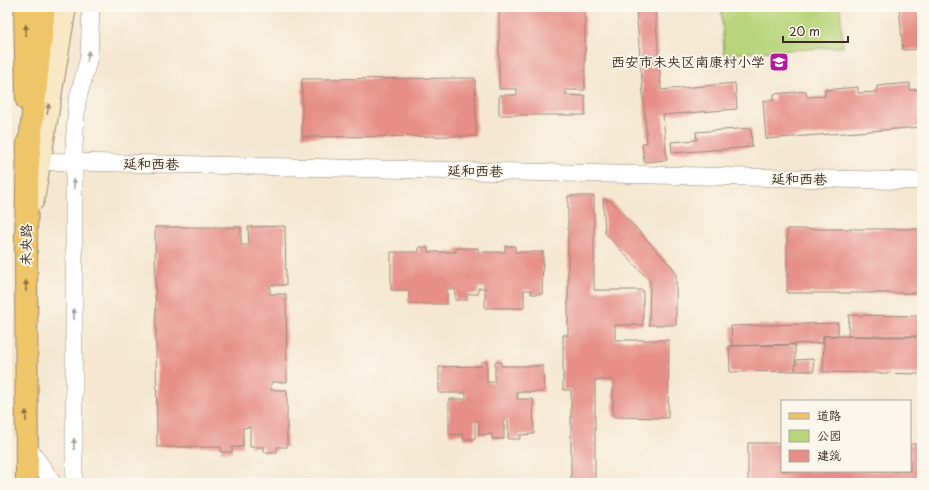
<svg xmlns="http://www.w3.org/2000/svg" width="929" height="490" font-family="'Playpen Sans','LXGW WenKai TC',sans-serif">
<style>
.green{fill:#b8d47a;stroke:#7a7f4c}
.building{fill:#e68e87}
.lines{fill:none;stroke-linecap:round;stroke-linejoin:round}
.street-casing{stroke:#988877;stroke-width:18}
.secondary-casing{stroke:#988877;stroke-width:24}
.primary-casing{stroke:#988877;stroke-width:24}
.highway-casing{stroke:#988877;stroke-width:24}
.street{stroke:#fff;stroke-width:17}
.secondary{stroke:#f8e8c3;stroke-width:22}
.primary{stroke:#eec569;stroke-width:22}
.highway{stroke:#eec569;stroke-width:22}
.oneway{fill:#8c7040}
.oneway2{fill:#a79f9a}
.oneway3{fill:#9a8970}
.labels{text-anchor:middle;stroke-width:3.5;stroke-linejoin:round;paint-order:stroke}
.poi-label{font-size:14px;fill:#3b2a1e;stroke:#fbf7ec;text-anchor:end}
.street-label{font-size:14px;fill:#3b2a1e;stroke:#fbf7ec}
</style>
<rect width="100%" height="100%" fill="#fbf7ec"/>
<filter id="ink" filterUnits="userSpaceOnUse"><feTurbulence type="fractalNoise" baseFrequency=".025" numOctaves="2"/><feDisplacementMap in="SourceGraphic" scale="8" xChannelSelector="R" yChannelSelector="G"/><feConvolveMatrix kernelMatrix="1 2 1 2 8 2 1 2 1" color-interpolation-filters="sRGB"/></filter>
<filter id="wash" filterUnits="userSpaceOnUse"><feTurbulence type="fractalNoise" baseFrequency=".012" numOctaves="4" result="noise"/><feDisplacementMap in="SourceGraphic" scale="16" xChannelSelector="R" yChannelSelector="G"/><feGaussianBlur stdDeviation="0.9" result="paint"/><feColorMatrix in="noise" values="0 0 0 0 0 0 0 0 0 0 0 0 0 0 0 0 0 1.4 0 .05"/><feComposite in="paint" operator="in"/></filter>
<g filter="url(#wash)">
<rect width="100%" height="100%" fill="#f5e7d0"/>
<path class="green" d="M721 7H840L843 47 724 54Z"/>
<g id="blocks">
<path class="building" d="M499 7H585V90H566V95L585 96V115H499V95H517V89H499Z
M636 7H655L661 90 735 83 737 109 663 115 667 160 644 162 642 143H647Z
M899 7H922V49L903 50Z
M475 78 476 136 302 137V79Z
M910 83V90L922 89V127L766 139 763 101 774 100V94L806 91 807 97 825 96V90L858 87V93L877 92V86Z
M751 128 752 147 672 153 671 142 697 140 696 132Z
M568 196H594V290H643V325H615V340H669L668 418 613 417V380H595V483H571V390H563V335H568Z
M603 199 611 201 673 268 676 273V325H649L650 281 605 233Z
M285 226 286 285H270V294H286L287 382H271V390H287V447H277V452H264V447H250V427L243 428V447H232V452H221V447H157L155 227H241V245H249L248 227Z
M787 229H922V293H787Z
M505 246H515V252H543L542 294H531V290H524V308H485V288H478V294H467V300H455V289H447V304H409V290H391V252H419V247H428V252H456V248H478V252H505Z
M849 315 922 316V336H848Z
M838 323V335L823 336V343L732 346 731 326Z
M824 336 922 337V374L823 372Z
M795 345V371L730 372 729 346Z
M813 359 814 371H796V360Z
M481 362H487V382H495V362H501V366H543L544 392H517V399H533L534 434 520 435V439H508V420H504V439H492V434L479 435V421H475V439H463V434L449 435V399H466V393H439V367L481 366Z
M748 443H782V471H910V444H922V483H748Z"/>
</g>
</g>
<g filter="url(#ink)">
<use href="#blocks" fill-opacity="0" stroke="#988877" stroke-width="1"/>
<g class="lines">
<g class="street-casing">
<path id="street" d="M28 161 922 181
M26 444 53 483
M74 483V146L77 102 89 57 91 7"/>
</g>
<g class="secondary-casing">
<path id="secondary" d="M33 200 65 7"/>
</g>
<g class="primary-casing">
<path id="primary" d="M25 7 27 100
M27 483 26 244 28 142"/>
</g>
<g class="highway-casing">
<path id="highway" d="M28 161 44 7"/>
</g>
<use href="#street" class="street"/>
<use href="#secondary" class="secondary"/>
<use href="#primary" class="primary"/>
<use href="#highway" class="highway"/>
</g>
<defs><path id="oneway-solid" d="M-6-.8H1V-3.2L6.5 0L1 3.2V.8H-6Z"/></defs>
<g class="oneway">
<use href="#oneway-solid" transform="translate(26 30) rotate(-91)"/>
<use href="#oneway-solid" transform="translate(26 286) rotate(-90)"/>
<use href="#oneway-solid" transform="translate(26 416) rotate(-90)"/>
</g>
<g class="oneway2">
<use href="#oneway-solid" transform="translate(88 56) rotate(-82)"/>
<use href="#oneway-solid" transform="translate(74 184) rotate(-90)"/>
<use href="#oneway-solid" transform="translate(74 314) rotate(-90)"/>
<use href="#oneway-solid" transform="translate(74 444) rotate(-90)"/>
</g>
<use class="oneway3" href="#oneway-solid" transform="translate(48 109) rotate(-81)"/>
</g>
<defs>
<g id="school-square" transform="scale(1)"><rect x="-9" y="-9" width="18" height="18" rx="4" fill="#b5179e" stroke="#fbf7ec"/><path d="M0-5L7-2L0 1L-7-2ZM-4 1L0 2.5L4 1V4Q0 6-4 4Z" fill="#fff"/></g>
</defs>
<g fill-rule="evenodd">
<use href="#school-square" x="779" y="62"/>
</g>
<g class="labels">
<g class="poi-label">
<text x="765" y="67">西安市未央区南康村小学</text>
</g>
<g class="street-label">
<text transform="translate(151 164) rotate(1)" y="5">延和西巷</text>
<text transform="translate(475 171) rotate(1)" y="5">延和西巷</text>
<text transform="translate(799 179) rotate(1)" y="5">延和西巷</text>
<text transform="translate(26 245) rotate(-89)" y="5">未央路</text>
</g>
</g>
<rect width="929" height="490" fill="none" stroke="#fbf7ec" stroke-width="24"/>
<rect x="781" y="400" width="130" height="72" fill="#fbf7ec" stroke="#aea59a"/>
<rect x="789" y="413" width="20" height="6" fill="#eec569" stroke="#aea59a"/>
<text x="817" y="420" font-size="12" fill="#3b2a1e">道路</text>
<rect x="789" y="430" width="20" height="12" fill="#b8d47a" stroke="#aea59a"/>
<text x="817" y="440" font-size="12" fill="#3b2a1e">公园</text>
<rect x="789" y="450" width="20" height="12" fill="#e68e87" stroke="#aea59a"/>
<text x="817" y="460" font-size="12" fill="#3b2a1e">建筑</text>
<path d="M783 36v6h65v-6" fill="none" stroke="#3b2a1e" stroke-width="2"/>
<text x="789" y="36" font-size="12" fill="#3b2a1e" stroke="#fbf7ec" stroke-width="3" paint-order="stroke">20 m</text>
</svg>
